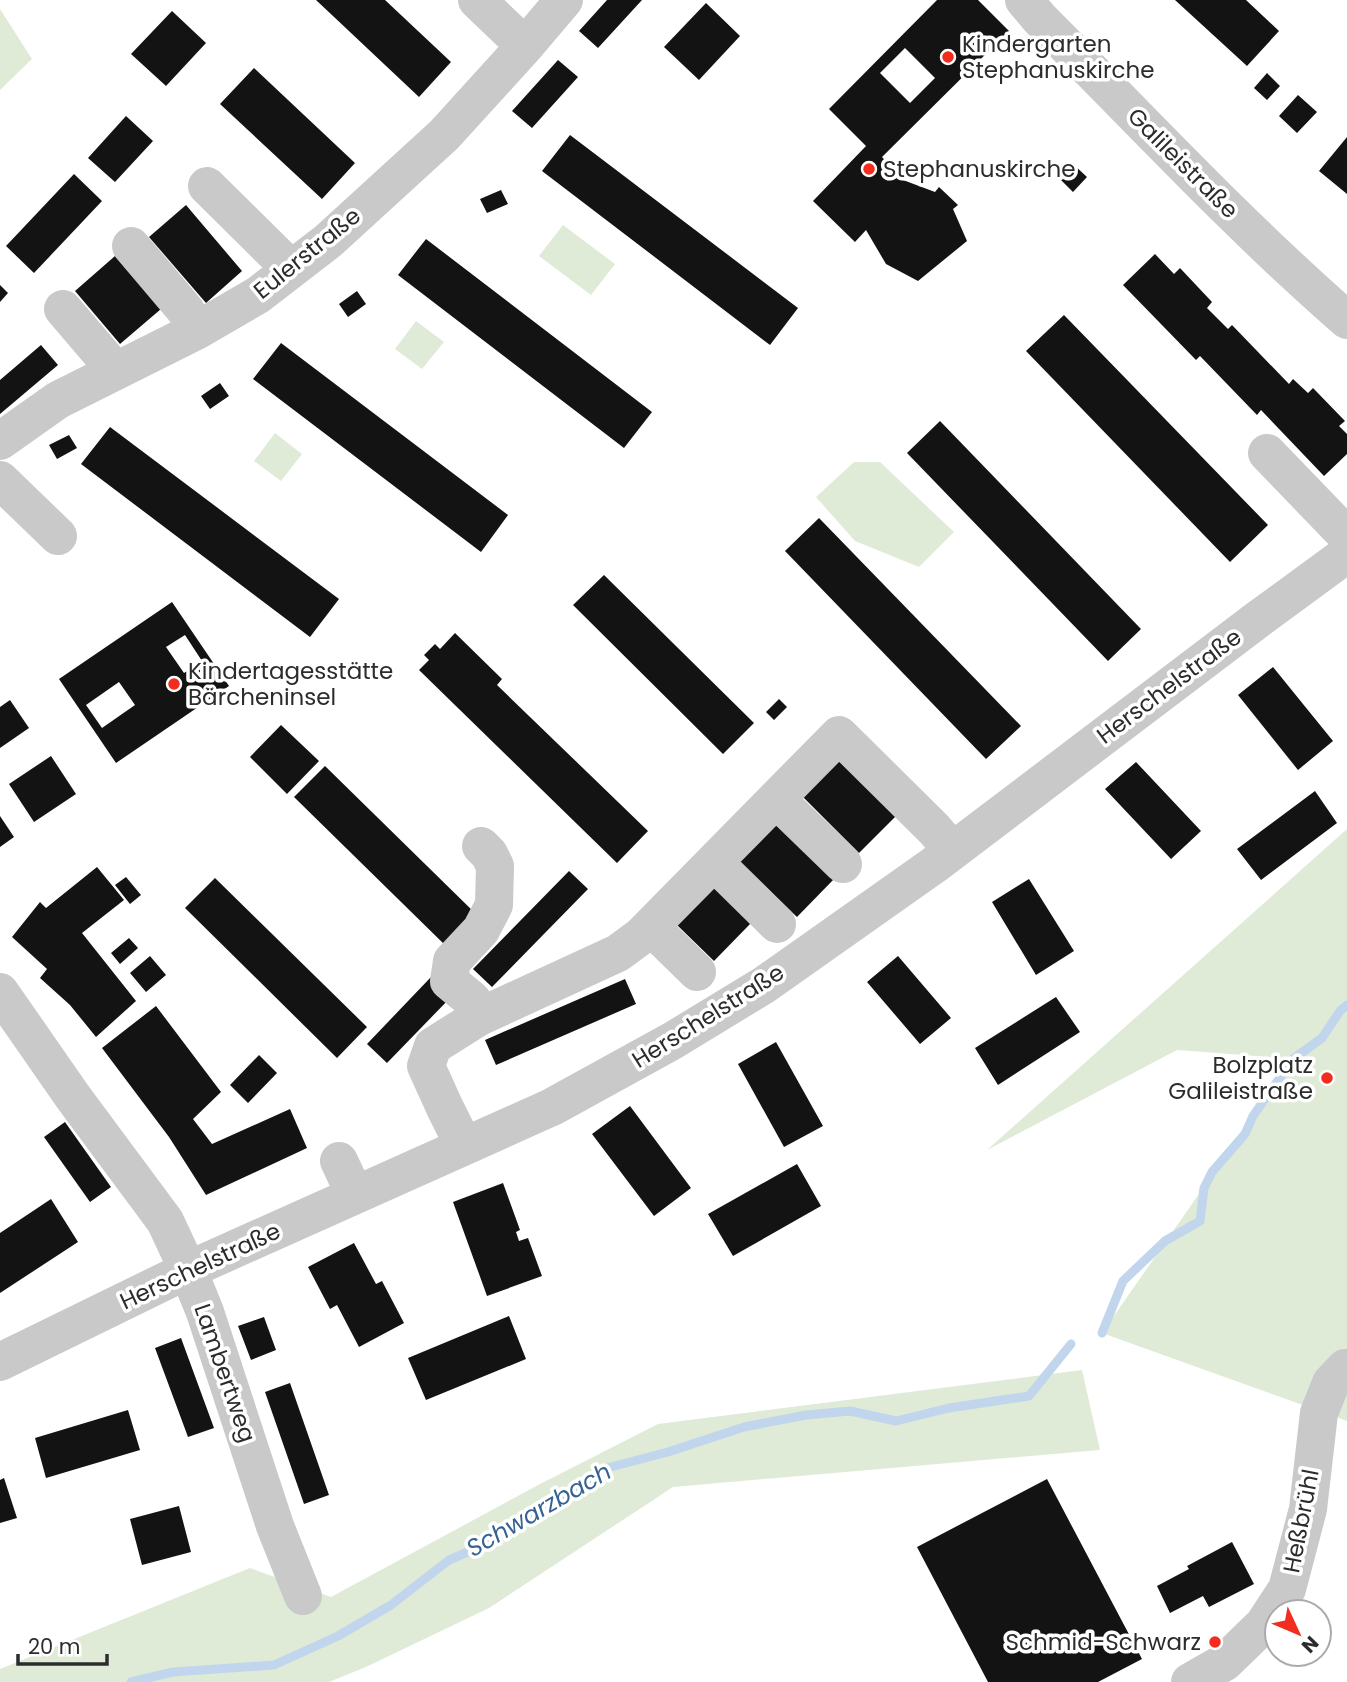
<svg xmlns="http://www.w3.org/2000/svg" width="1347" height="1682" font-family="Poppins,sans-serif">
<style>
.green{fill:#dfebd7}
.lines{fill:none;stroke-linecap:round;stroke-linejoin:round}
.stream{stroke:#c1d6ed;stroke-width:9}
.building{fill:#131313;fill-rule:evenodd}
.minor{stroke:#c9c9c9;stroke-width:38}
.poi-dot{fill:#f22c1e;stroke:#fff;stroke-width:2.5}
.labels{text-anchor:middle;stroke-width:7;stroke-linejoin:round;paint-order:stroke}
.poi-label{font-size:23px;fill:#2c2c2c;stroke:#fff;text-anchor:start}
.street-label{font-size:23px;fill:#2c2c2c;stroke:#fff}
.water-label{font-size:24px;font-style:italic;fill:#356293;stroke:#fff}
</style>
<rect width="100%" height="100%" fill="#fff"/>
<path class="green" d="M0 9 32 59 0 90Z
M563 225 615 264 591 295 539 256Z
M416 321 444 342 422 369 395 349Z
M275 433 302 454 281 481 254 461Z
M854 462H880L954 532 919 567 855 541 816 497Z
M1347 829V1421L1102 1333 1293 1059 1177 1050 987 1150Z
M1082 1370 1100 1450 673 1487 489 1608 366 1667 329 1682H0V1669L250 1568 331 1597 542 1483 658 1424Z"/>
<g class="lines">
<path class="stream" d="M1102 1333 1123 1281 1165 1241 1200 1221 1204 1188 1212 1172 1245 1134 1253 1116 1293 1059 1322 1038 1340 1011 1347 1005
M131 1682 173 1672 274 1665 338 1636 391 1605 449 1560 498 1539 607 1468 668 1452 744 1427 806 1415 850 1411 896 1421 949 1408 1029 1396 1071 1344"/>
</g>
<path class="building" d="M316 0H385L451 62 419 97Z
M607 0H642L598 48 579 31Z
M937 0H978L1009 31 882 157 903 180 935 192 939 187 958 205 953 209 967 241 918 281 886 264 866 230 855 242 813 201 866 146 829 109ZM905 48 935 78 910 103 880 73Z
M1175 0H1246L1279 31 1247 66Z
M706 3 740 36 699 80 664 47Z
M172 11 206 43 166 86 131 54Z
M558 60 578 77 532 128 512 111Z
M254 68 355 163 322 199 220 104Z
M1267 73 1280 86 1267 100 1254 88Z
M1298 95 1317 112 1297 133 1279 116Z
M126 116 153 141 115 182 88 158Z
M570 135 798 308 770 345 542 171Z
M1347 137V194L1319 171Z
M1073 164 1087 177 1073 192 1059 178Z
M74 174 102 201 34 273 6 246Z
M501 190 508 204 487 213 480 199Z
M186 205 242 271 206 303 149 237Z
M426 239 652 412 624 448 398 275Z
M1155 254 1174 274 1180 268 1212 302 1207 308 1228 329 1232 325 1289 384 1293 379 1308 393 1313 388 1345 421 1339 426 1347 434V454L1324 476 1261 410 1257 415 1200 356 1196 360 1123 285Z
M115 256 161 309 120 344 75 291Z
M0 285 8 293 0 302Z
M357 291 366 304 348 317 339 304Z
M1064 315 1268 525 1230 562 1026 351Z
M281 343 508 515 481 552 253 379Z
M41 345 58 365 0 414V380Z
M220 383 229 396 210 409 201 396Z
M940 421 1141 629 1108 661 907 453Z
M110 427 339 599 310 637 81 464Z
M69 435 77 448 57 459 49 445Z
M819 518 1021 726 986 759 785 551Z
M604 575 754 723 723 754 573 605Z
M172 602 229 686 116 763 59 679ZM185 635 202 661 184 673 166 647ZM119 682 135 705 102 728 86 705Z
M455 633 502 679 497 685 648 831 617 863 419 670 429 660 424 655 435 644 440 649Z
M1273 667 1333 741 1298 770 1238 695Z
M779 699 787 707 774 720 766 712Z
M10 700 29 728 0 748V707Z
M281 725 319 761 287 794 250 757Z
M51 756 76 794 34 822 9 784Z
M838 759 896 816 859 853 802 796Z
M1136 762 1201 831 1171 859 1105 789Z
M325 766 477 915 447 947 294 797Z
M1315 791 1337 823 1261 880 1237 849Z
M0 816 14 837 0 847Z
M776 823 834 879 797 917 739 861Z
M97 867 124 900 82 933 136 1001 96 1037 70 1005 40 978 47 969 12 937 40 902 46 908Z
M569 871 588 889 492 987 473 969Z
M126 877 141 895 130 904 115 885Z
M215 878 367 1027 337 1058 185 908Z
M1029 879 1074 951 1036 975 992 902Z
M713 885 751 923 714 961 676 924Z
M129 938 138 948 120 964 111 953Z
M150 956 166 975 146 992 130 973Z
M898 956 951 1018 920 1044 867 982Z
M431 977 451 997 387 1063 367 1044Z
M625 979 636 1004 496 1065 485 1040Z
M1056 997 1080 1032 998 1085 975 1048Z
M156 1006 221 1092 193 1119 212 1144 290 1109 307 1148 206 1195 169 1137 102 1048Z
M776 1042 823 1126 784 1147 738 1064Z
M259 1055 277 1073 248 1103 230 1085Z
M630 1106 691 1188 654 1216 592 1134Z
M65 1122 111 1187 90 1202 44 1137Z
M797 1164 821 1206 733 1256 708 1214Z
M503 1183 520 1230 516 1232 519 1241 528 1238 542 1276 487 1296 453 1202Z
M51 1199 78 1242 0 1293V1233Z
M354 1243 376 1284 382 1281 404 1323 359 1347 337 1305 330 1309 308 1267Z
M509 1316 526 1359 426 1400 408 1358Z
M264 1317 276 1350 251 1360 238 1326Z
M181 1338 214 1428 188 1437 155 1348Z
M290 1383 329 1495 304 1504 265 1392Z
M128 1410 140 1450 46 1478 35 1438Z
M4 1478 17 1518 0 1523V1480Z
M1047 1479 1142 1659 1098 1682H988L917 1547Z
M179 1506 191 1552 142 1565 130 1519Z
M1232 1542 1254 1584 1209 1607 1203 1596 1170 1613 1157 1586 1189 1569 1187 1566Z"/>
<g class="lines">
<path class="minor" d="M477 0 525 46
M1024 0 1040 19C1141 120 1239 226 1347 320
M207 186 291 269
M131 246 186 311 196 331
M63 309 104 357 111 373
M0 441 58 400 196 331 258 295 328 241 444 135 525 46 564 0
M1267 453 1347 536
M0 480 58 536
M776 799 843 864
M714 862 777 924
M651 927 697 972
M0 992 73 1097 165 1221 188 1270 205 1312 275 1526 303 1596
M479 1017 472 1000 449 981 452 961 481 930 494 905 495 866 489 854 481 846
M464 1146 445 1108 426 1066 433 1046 479 1017 618 953 641 936 839 735 934 829 952 850
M339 1161 355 1195
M0 1362 188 1270 552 1107 672 1041 764 985 934 865 1257 620 1347 554
M1190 1682 1225 1662 1264 1624 1287 1589 1308 1509 1319 1413 1331 1383 1345 1368 1347 1369"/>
</g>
<g class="poi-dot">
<circle cx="948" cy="57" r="7"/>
<circle cx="869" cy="169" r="7"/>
<circle cx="174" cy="684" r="7"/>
<circle cx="1327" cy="1078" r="7"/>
<circle cx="1215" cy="1642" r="7"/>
</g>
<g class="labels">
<g class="poi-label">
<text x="962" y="52">Kindergarten<tspan x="962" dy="26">Stephanuskirche</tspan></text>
<text x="883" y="177">Stephanuskirche</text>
<text x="188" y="679">Kindertagesstätte<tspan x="188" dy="26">Bärcheninsel</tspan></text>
<text x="1313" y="1073" text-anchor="end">Bolzplatz<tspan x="1313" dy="26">Galileistraße</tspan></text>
<text x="1201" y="1650" text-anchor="end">Schmid-Schwarz</text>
</g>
<g class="street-label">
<text transform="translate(1183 163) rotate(45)" y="8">Galileistraße</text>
<text transform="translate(307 253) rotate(-39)" y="8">Eulerstraße</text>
<text transform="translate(1169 686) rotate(-37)" y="8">Herschelstraße</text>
<text transform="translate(708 1016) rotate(-32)" y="8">Herschelstraße</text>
<text transform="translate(200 1266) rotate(-25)" y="8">Herschelstraße</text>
<text transform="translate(225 1373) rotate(71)" y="8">Lambertweg</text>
<text transform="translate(1301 1521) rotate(-79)" y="8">Heßbrühl</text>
</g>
<g class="water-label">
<text transform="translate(539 1510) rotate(-30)" y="8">Schwarzbach</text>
</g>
</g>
<g transform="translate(1298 1633) rotate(134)"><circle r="33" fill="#ffffff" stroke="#ababab" stroke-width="2"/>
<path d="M0-5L12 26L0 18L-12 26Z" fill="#f22c1e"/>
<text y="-10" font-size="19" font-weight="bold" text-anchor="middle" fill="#2c2c2c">N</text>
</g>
<path d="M18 1654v10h89v-10" fill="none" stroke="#2c2c2c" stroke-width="3.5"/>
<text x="28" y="1654" font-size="21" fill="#2c2c2c" stroke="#ffffff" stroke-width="5" paint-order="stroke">20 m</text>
</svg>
